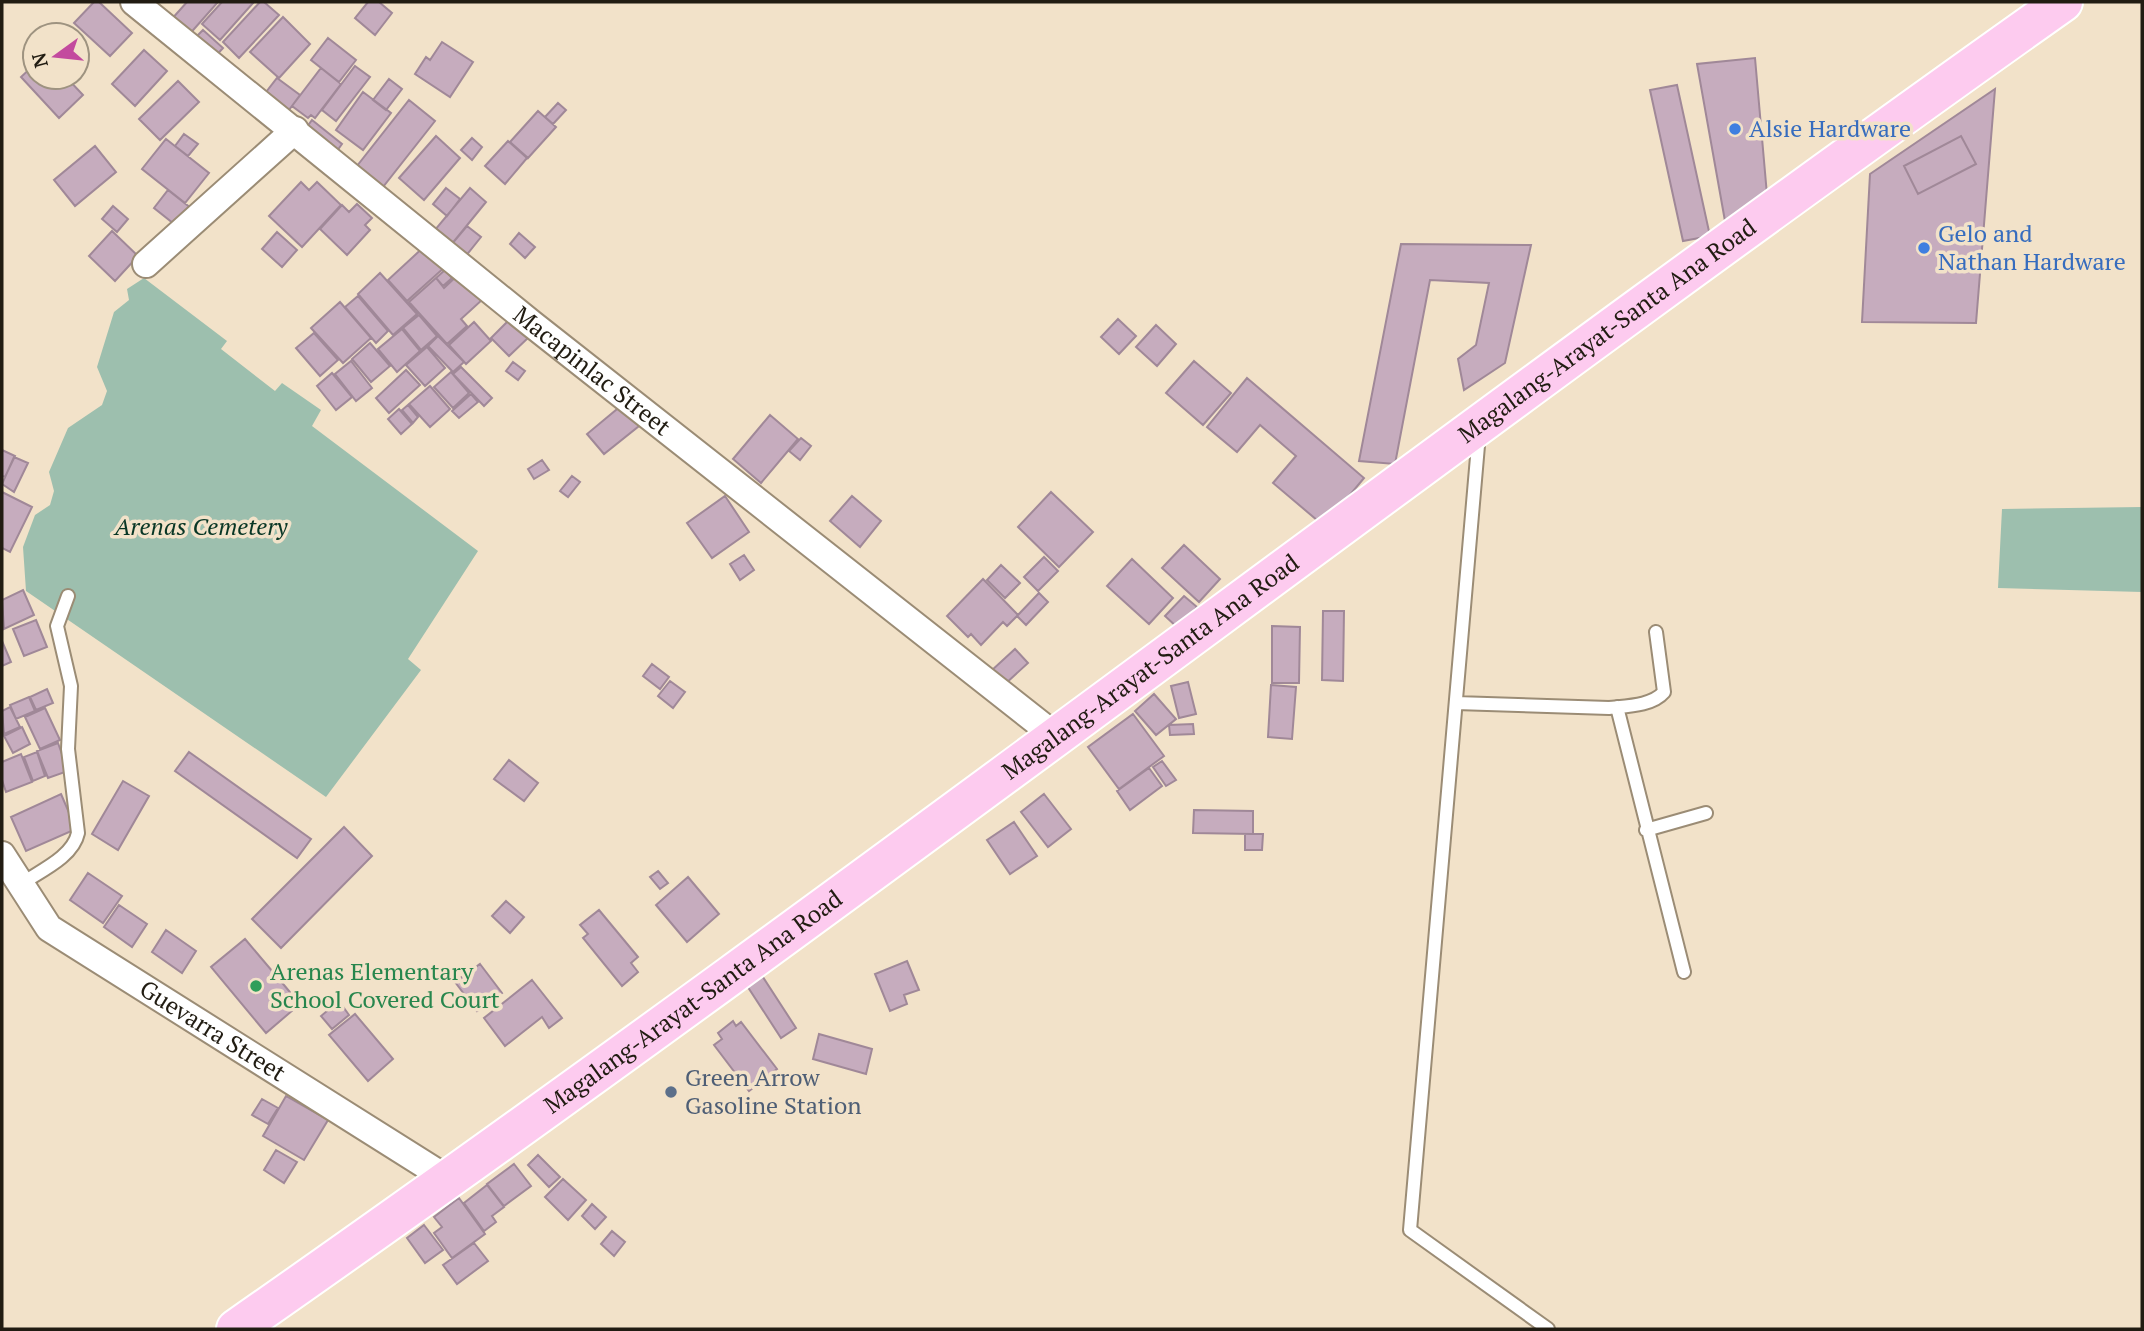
<svg xmlns="http://www.w3.org/2000/svg" width="2144" height="1331" font-family="'PT Serif',serif">
<style>
.green{fill:#9dbfae}
.building{fill:#c6acbe;stroke:#a08898;stroke-width:2}
.lines{fill:none;stroke-linecap:round;stroke-linejoin:round}
.lane-casing{stroke:#9b8c75;stroke-width:16}
.street-casing{stroke:#9b8c75;stroke-width:30}
.primary-casing{stroke:#fff;stroke-width:42}
.lane{stroke:#fff;stroke-width:12}
.street{stroke:#fff;stroke-width:26}
.primary{stroke:#fdcbef;stroke-width:38}
.shop-dot{fill:#3f7fe0;stroke:#f2e2c9;stroke-width:2.5}
.leisure-dot{fill:#2e9e5b;stroke:#f2e2c9;stroke-width:2.5}
.service-dot{fill:#5c6f8a;stroke:#f2e2c9;stroke-width:2.5}
.labels{text-anchor:middle;stroke-width:7;stroke-linejoin:round;paint-order:stroke}
.shop-label{font-size:24px;fill:#366cbe;stroke:#f2e2c9;text-anchor:start}
.street-label{font-size:24px;fill:#211c12;stroke:#f2e2c9}
.park-label{font-size:24px;font-style:italic;fill:#083625;stroke:#f2e2c9}
.leisure-label{font-size:24px;fill:#27864d;stroke:#f2e2c9;text-anchor:start}
.service-label{font-size:24px;fill:#4e5e75;stroke:#f2e2c9;text-anchor:start}
</style>
<rect width="100%" height="100%" fill="#f2e2c9"/>
<path class="green" d="M144 278 227 341 221 349 275 391 282 383 321 410 312 426 478 551 408 659 421 670 326 797 26 591 23 547 35 515 50 505 54 491 49 472 68 428 102 405 107 391 97 367 114 312 129 300 127 289Z
M2142 507V592L1998 588 2002 509Z"/>
<path class="building" d="M94 2H99L132 33 110 56 74 23Z
M187 2H218L187 37 170 21Z
M222 2H254L220 40 202 24Z
M260 2H264L279 15 239 58 223 42Z
M368 2H379L392 13 375 35 355 18Z
M283 17 310 44 279 78 250 52Z
M203 30 223 48 213 59 193 40Z
M328 38 356 60 339 82 311 60Z
M442 42 473 62 450 97 415 74 426 57 430 60Z
M144 50 167 71 135 106 112 84Z
M1755 58 1767 195 1725 221 1697 64Z
M35 64V77H66L83 95 59 118 21 77Z
M355 66 370 77 336 121 322 110Z
M321 68 341 84 315 118 311 115 308 118 292 106Z
M277 78 300 95 286 114 263 96Z
M389 79 402 89 386 110 373 100Z
M178 81 199 102 160 140 139 119Z
M1677 85 1710 236 1683 241 1650 90Z
M1995 89 1976 323 1862 322 1870 174Z
M363 92 391 113 363 150 336 130Z
M409 100 435 121 379 192 353 171Z
M558 103 566 110 553 124 545 117Z
M538 111 556 127 528 158 510 142Z
M312 120 342 144 334 155 304 131Z
M184 134 198 144 188 156 175 146Z
M436 136 460 158 424 200 399 178Z
M1961 136 1976 164 1918 194 1904 166Z
M472 138 482 147 472 160 461 150Z
M166 139 209 173 185 203 142 169Z
M508 141 527 158 505 184 485 166Z
M95 146 116 172 75 206 54 180Z
M301 182 309 190 317 182 341 205 302 247 269 216Z
M446 188 460 199 447 216 433 204Z
M470 188 486 202 451 245 434 231Z
M168 190 192 209 178 227 154 208Z
M357 204 372 218 365 225 370 230 347 255 320 229 342 205 349 212Z
M113 206 128 219 117 232 102 219Z
M467 226 481 237 465 257 451 245Z
M112 231 138 256 115 281 89 256Z
M277 232 297 250 282 267 262 249Z
M519 233 535 247 525 258 510 244Z
M427 244 446 266 407 301 388 280Z
M1401 244 1531 245 1505 363 1464 390 1458 359 1476 345 1489 283 1430 280 1395 464 1359 461Z
M445 270 452 278 443 286 436 278Z
M380 273 417 314 393 335 358 294Z
M460 273 483 299 461 319 467 326 447 344 409 302 436 278 444 288Z
M358 296 388 331 376 343 345 307Z
M340 302 371 338 343 363 311 328Z
M419 315 437 336 421 350 403 328Z
M511 318 529 337 509 356 491 338Z
M1118 319 1136 336 1119 354 1101 337Z
M474 322 491 341 466 364 449 345Z
M1156 325 1176 344 1157 366 1136 347Z
M402 329 420 351 397 372 378 349Z
M314 333 338 360 320 376 296 348Z
M438 336 464 362 453 372 428 346Z
M370 343 390 366 371 382 352 359Z
M427 347 445 368 425 386 406 365Z
M351 361 372 388 356 401 335 374Z
M1194 361 1231 393 1203 425 1166 393Z
M513 362 525 371 518 380 506 371Z
M461 367 492 398 484 406 453 374Z
M406 370 420 385 389 413 376 398Z
M451 372 469 393 453 408 434 387Z
M332 373 352 397 336 410 317 386Z
M1247 378 1364 478 1324 526 1273 483 1296 456 1260 425 1237 452 1207 427Z
M430 386 450 409 430 427 409 404Z
M471 394 478 402 459 418 452 411Z
M408 405 418 417 413 423 402 410Z
M622 405 639 426 604 454 587 434Z
M399 409 412 424 401 434 388 419Z
M770 415 798 439 761 483 733 459Z
M801 438 811 446 800 460 789 451Z
M2 450 15 456 5 477 2 476Z
M14 457 28 463 14 492 2 484Z
M542 460 549 470 534 479 528 469Z
M572 476 580 482 568 497 560 491Z
M2 492 32 507 10 552 2 548Z
M1051 492 1093 532 1059 567 1018 527Z
M725 496 749 532 712 558 687 523Z
M852 496 881 521 860 547 830 521Z
M1184 545 1220 579 1199 602 1162 568Z
M744 555 754 570 740 580 730 564Z
M1044 557 1058 571 1038 591 1024 577Z
M1132 559 1173 598 1149 624 1107 586Z
M1001 565 1020 583 1005 598 987 580Z
M983 579 1018 615 1007 626 1003 622 981 645 971 634 968 637 947 616Z
M23 590 34 615 4 629 2 600Z
M1039 593 1048 602 1026 625 1017 616Z
M1184 596 1197 607 1178 628 1165 616Z
M1323 611H1344L1343 681 1322 680Z
M36 620 47 647 24 656 13 629Z
M1272 626 1300 627 1299 683H1272Z
M2 641 11 662 2 666Z
M1015 649 1028 663 1004 685 991 671Z
M652 664 669 677 660 689 643 676Z
M670 681 685 692 673 708 658 696Z
M1188 682 1196 714 1179 718 1171 686Z
M1271 685 1296 687 1292 739 1268 737Z
M47 689 53 703 36 710 30 697Z
M1154 694 1176 719 1156 735 1135 711Z
M29 697 35 711 16 719 10 705Z
M10 707 20 727 4 734 2 711Z
M45 708 60 740 40 749 25 717Z
M1133 714 1164 756 1119 789 1088 747Z
M1193 724 1194 734 1170 735 1169 725Z
M22 727 30 744 13 753 4 736Z
M58 743 68 771 48 778 37 751Z
M37 752 45 776 33 781 24 757Z
M189 752 311 839 297 858 175 771Z
M21 754 32 782 6 792 2 780V762Z
M509 760 538 783 524 801 494 779Z
M1162 761 1176 780 1166 786 1153 767Z
M1149 768 1162 786 1130 810 1117 791Z
M123 781 149 796 118 850 92 834Z
M61 794 76 829 26 851 11 817Z
M1044 794 1071 829 1048 847 1021 812Z
M1194 810 1253 811V834L1193 833Z
M1014 822 1037 856 1010 874 987 840Z
M344 827 372 856 281 948 252 919Z
M1245 834H1263L1262 850H1245Z
M658 871 668 883 660 889 650 877Z
M88 873 122 896 103 923 70 900Z
M688 877 719 914 687 942 656 905Z
M506 901 524 917 510 933 492 916Z
M119 905 147 924 132 947 104 927Z
M599 910 638 957 631 963 638 972 622 986 583 938 588 934 580 925Z
M166 930 196 951 182 973 152 952Z
M245 939 300 1004 266 1033 211 967Z
M907 961 919 990 904 995 907 1004 890 1011 875 974Z
M480 964 502 993 477 1011 455 982Z
M757 968 796 1028 781 1038 742 978Z
M532 980 562 1018 549 1028 542 1017 505 1046 484 1018Z
M339 1001 349 1015 332 1029 321 1016Z
M355 1014 393 1059 368 1081 329 1035Z
M733 1021 736 1026 741 1022 777 1069 749 1091 714 1045 722 1039 718 1033Z
M819 1034 872 1049 866 1074 813 1059Z
M286 1096 328 1120 304 1160 263 1136Z
M262 1099 278 1108 268 1124 252 1115Z
M276 1150 297 1162 284 1183 264 1170Z
M538 1155 560 1177 549 1187 528 1165Z
M514 1164 531 1186 504 1206 487 1184Z
M563 1179 586 1200 568 1220 545 1197Z
M487 1185 504 1207 492 1216 496 1222 484 1231 464 1203Z
M459 1198 485 1234 452 1258 434 1233 442 1227 434 1217Z
M592 1204 606 1217 595 1229 582 1216Z
M424 1225 443 1250 425 1263 407 1238Z
M612 1231 625 1242 614 1256 601 1244Z
M474 1243 488 1261 457 1284 443 1265Z"/>
<g class="lines">
<g class="lane-casing">
<path id="lane" d="M1479 434 1410 1230 1548 1329
M1456 703 1609 708C1626 706 1652 706 1664 692L1656 632
M1617 707 1684 972
M1646 830 1706 813
M21 884C40 871 73 857 78 833L68 749 71 686 57 626 68 596"/>
</g>
<g class="street-casing">
<g id="street">
<path id="s1" d="M134 2 532 324 1054 735"/>
<path d="M146 264 295 130"/>
<path id="s2" d="M2 855 49 928 449 1180"/>
</g>
</g>
<g class="primary-casing">
<g id="primary">
<path id="s3" d="M236 1329C853 898 1449 437 2063 2"/>
</g>
</g>
<use href="#lane" class="lane"/>
<use href="#street" class="street"/>
<use href="#primary" class="primary"/>
</g>
<g class="shop-dot">
<circle cx="1735" cy="129" r="7"/>
<circle cx="1924" cy="248" r="7"/>
</g>
<circle class="leisure-dot" cx="256" cy="986" r="7"/>
<circle class="service-dot" cx="671" cy="1092" r="7"/>
<g class="labels">
<g class="shop-label">
<text x="1749" y="137">Alsie Hardware</text>
<text x="1938" y="242">Gelo and<tspan x="1938" dy="28">Nathan Hardware</tspan></text>
</g>
<g class="street-label">
<text dy="8" stroke="none"><textPath href="#s3" startOffset="1696">Magalang-Arayat-Santa Ana Road</textPath></text>
<text dy="8" stroke="none"><textPath href="#s1" startOffset="588">Macapinlac Street</textPath></text>
<text dy="8" stroke="none"><textPath href="#s3" startOffset="1129">Magalang-Arayat-Santa Ana Road</textPath></text>
<text dy="8" stroke="none"><textPath href="#s3" startOffset="562">Magalang-Arayat-Santa Ana Road</textPath></text>
<text dy="8" stroke="none"><textPath href="#s2" startOffset="280">Guevarra Street</textPath></text>
</g>
<g class="park-label">
<text x="201" y="535">Arenas Cemetery</text>
</g>
<g class="leisure-label">
<text x="270" y="980">Arenas Elementary<tspan x="270" dy="28">School Covered Court</tspan></text>
</g>
<g class="service-label">
<text x="685" y="1086">Green Arrow<tspan x="685" dy="28">Gasoline Station</tspan></text>
</g>
</g>
<rect width="2144" height="1331" fill="none" stroke="#211c12" stroke-width="7"/>
<g transform="translate(56 56) rotate(255)"><circle r="33" fill="#f2e2c9" stroke="#9e9380" stroke-width="2"/>
<path d="M0-5L12 26L0 18L-12 26Z" fill="#c34a9e"/>
<text y="-10" font-size="19" font-weight="bold" text-anchor="middle" fill="#211c12">N</text>
</g>
</svg>
